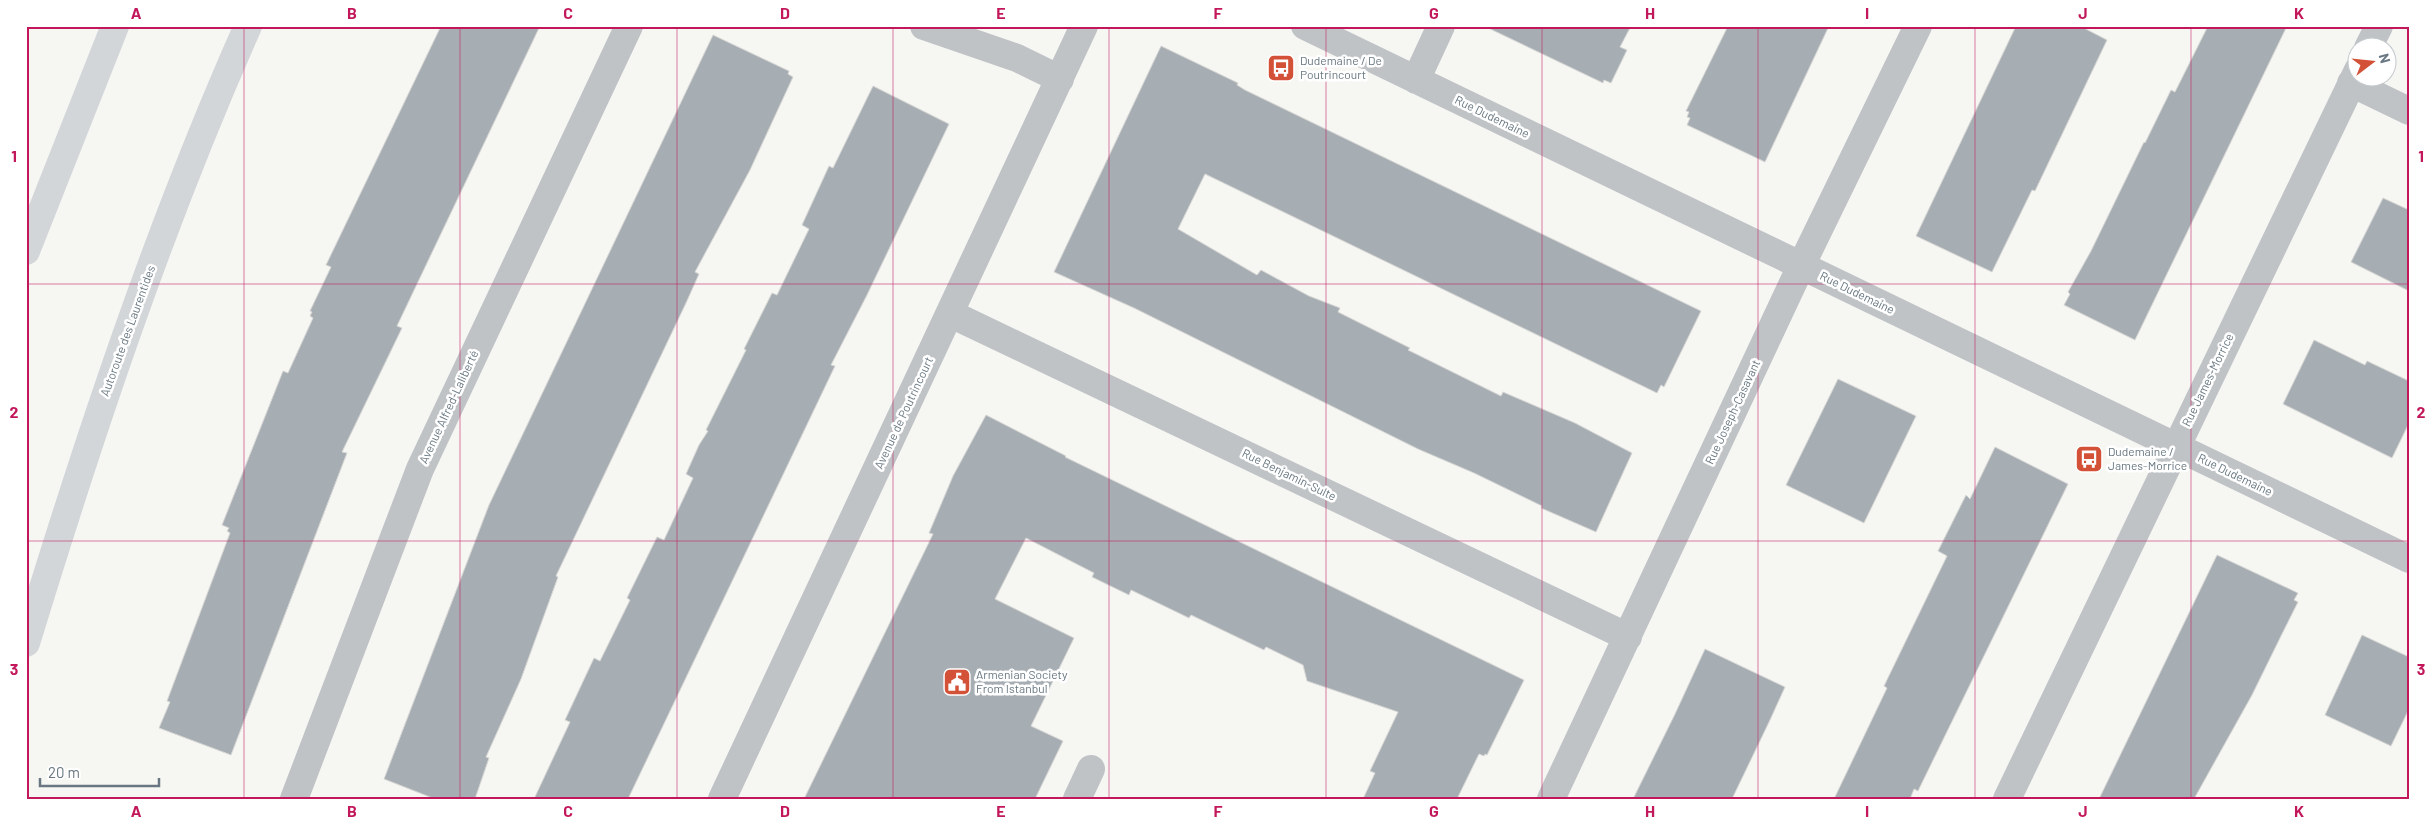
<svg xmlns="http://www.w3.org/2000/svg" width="2435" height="825" font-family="Barlow,sans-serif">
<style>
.building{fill:#a7aeb3;stroke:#d7d7d5}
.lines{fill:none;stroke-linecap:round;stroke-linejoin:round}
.minor{stroke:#bfc3c6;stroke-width:28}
.highway{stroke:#d2d6d9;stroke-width:28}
.grid{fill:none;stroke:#c2185b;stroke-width:1;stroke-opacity:0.55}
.labels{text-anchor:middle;stroke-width:5;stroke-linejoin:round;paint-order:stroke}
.poi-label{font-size:12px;fill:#687781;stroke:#fff;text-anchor:start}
.street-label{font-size:12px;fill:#687781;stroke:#fff}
.neatline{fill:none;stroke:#c2185b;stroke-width:2}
.grid-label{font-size:16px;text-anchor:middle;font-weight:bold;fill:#c2185b}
</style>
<rect width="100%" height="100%" fill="#f6f6f3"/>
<path class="building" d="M441 26H540L397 326 402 328 342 452 347 453 231 755 159 728 170 702 167 701 230 533 227 531 229 528 222 525 283 371 288 373 313 318 310 316 312 312 310 311 331 267 326 265Z
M1484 26H1631L1620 47 1627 50 1611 83 1604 80 1603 83Z
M1728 26H1829L1765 162 1687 125 1690 118 1687 117 1689 112 1686 111Z
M2016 26H2080L2107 40 2035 191 2032 190 1992 272 1916 236Z
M2208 26H2287L2135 340 2064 305 2070 294 2068 292 2091 251 2144 142 2145 143 2171 90 2175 92Z
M713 35 789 71 788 74 793 77 750 170 695 272 699 274 686 303 556 576 558 577 521 679 486 757 489 758 475 799H435L384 779 489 505Z
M1161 46 1238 83 1237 85 1245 90 1701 311 1664 387 1661 385 1657 393 1205 174 1178 229 1257 275 1261 270 1309 296 1340 308 1338 312 1410 348 1408 350 1501 396 1503 392 1575 423 1632 453 1596 532 1541 508 1542 506 1474 473 1418 449 1134 308 1054 272Z
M873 86 949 124 867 295 831 365 835 366 628 799H534L570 722 565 720 594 658 600 661 630 600 627 598 657 537 664 540 678 510 693 478 686 474 699 445 708 431 706 430 746 350 744 349 772 293 777 295 809 229 802 225 829 166 833 168Z
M2383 198 2409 210V291L2351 262Z
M2314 340 2365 365 2367 361 2409 381V423L2392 458 2283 404Z
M1838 379 1916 416 1864 523 1786 485Z
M986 415 1066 456 1065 457 1524 680 1487 755 1485 754 1484 756 1479 754 1457 799H1363L1375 773 1370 771 1398 712 1307 681 1303 665 1266 647 1264 650 1191 615 1189 618 1131 590 1129 595 1092 577 1094 573 1026 538 995 599 1074 638 1031 726 1063 741 1035 799H804L933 534 929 533 953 476Z
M1995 447 2068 484 1918 791 1914 789 1910 799H1834L1887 688 1884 686 1947 556 1938 551 1966 495 1970 499Z
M2217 555 2298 593 2294 600 2298 602 2280 638 2252 695 2194 799H2099Z
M2362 635 2409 657V709L2391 746 2325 715Z
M1705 649 1785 687 1770 720 1732 799H1633L1675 714Z"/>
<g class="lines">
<path class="minor" d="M924 26 1017 58 1060 79
M1305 26 2409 559
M2368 48 2379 26
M1416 80 1441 26
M2351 83 2409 111
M951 314 1628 637
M294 799 420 469 629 26
M722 799 1084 26
M1077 799 1091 769
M1551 799 1801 266 1918 26
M2007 799 2358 70"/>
<path class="highway" d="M26 251 115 26
M26 643C90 434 159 226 248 26"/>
</g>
<path class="grid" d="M244 26V799M460 26V799M677 26V799M893 26V799M1109 26V799M1326 26V799M1542 26V799M1758 26V799M1975 26V799M2191 26V799M26 284H2409M26 541H2409"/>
<defs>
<g id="bus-square" transform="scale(1.4375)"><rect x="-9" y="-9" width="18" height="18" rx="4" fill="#d35136" stroke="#fff"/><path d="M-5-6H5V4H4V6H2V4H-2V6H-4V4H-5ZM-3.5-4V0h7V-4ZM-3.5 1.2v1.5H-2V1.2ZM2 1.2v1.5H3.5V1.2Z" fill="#fff"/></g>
<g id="civic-square" transform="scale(1.4375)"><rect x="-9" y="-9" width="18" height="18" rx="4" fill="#d35136" stroke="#fff"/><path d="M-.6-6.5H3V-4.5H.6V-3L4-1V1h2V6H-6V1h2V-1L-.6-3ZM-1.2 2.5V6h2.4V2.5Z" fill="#fff"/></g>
</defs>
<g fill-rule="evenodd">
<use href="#bus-square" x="1281" y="68"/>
<use href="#bus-square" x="2089" y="459"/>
<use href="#civic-square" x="957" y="682"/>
</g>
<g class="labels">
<g class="poi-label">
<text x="1300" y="65">Dudemaine / De<tspan x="1300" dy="14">Poutrincourt</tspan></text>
<text x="2108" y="456">Dudemaine /<tspan x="2108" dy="14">James-Morrice</tspan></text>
<text x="976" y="679">Armenian Society<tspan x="976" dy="14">From Istanbul</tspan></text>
</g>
<g class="street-label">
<text transform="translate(1492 117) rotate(26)" y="4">Rue Dudemaine</text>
<text transform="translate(1857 293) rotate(26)" y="4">Rue Dudemaine</text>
<text transform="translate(128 331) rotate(-70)" y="4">Autoroute des Laurentides</text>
<text transform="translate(2208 380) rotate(-64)" y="4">Rue James-Morrice</text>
<text transform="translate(449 407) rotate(-65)" y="4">Avenue Alfred-Laliberté</text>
<text transform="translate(1733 412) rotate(-65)" y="4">Rue Joseph-Casavant</text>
<text transform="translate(904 413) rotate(-65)" y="4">Avenue de Poutrincourt</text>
<text transform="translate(1289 475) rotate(26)" y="4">Rue Benjamin-Sulte</text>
<text transform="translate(2235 475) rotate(26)" y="4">Rue Dudemaine</text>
</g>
</g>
<rect width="2435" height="825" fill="none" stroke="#ffffff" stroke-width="55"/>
<g transform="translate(2372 62) rotate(74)"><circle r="24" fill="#ffffff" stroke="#c3c9cd"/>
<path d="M0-4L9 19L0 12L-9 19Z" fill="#d35136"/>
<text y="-8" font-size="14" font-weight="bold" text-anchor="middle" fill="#687781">N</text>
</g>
<path d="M40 778v8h119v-8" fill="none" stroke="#687781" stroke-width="2.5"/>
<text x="48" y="778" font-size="15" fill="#687781" stroke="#ffffff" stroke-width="4" paint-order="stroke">20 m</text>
<rect x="28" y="28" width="2380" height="770" class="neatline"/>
<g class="grid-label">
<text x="136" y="19">A</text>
<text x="352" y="19">B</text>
<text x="568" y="19">C</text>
<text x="785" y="19">D</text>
<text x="1001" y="19">E</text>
<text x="1218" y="19">F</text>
<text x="1434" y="19">G</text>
<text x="1650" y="19">H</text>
<text x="1867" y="19">I</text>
<text x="2083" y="19">J</text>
<text x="2299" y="19">K</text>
<text x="14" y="162">1</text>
<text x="2421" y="162">1</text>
<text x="14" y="418">2</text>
<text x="2421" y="418">2</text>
<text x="14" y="675">3</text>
<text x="2421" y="675">3</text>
<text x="136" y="817">A</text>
<text x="352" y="817">B</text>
<text x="568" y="817">C</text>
<text x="785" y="817">D</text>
<text x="1001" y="817">E</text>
<text x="1218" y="817">F</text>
<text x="1434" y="817">G</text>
<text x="1650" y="817">H</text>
<text x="1867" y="817">I</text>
<text x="2083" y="817">J</text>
<text x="2299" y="817">K</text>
</g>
</svg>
